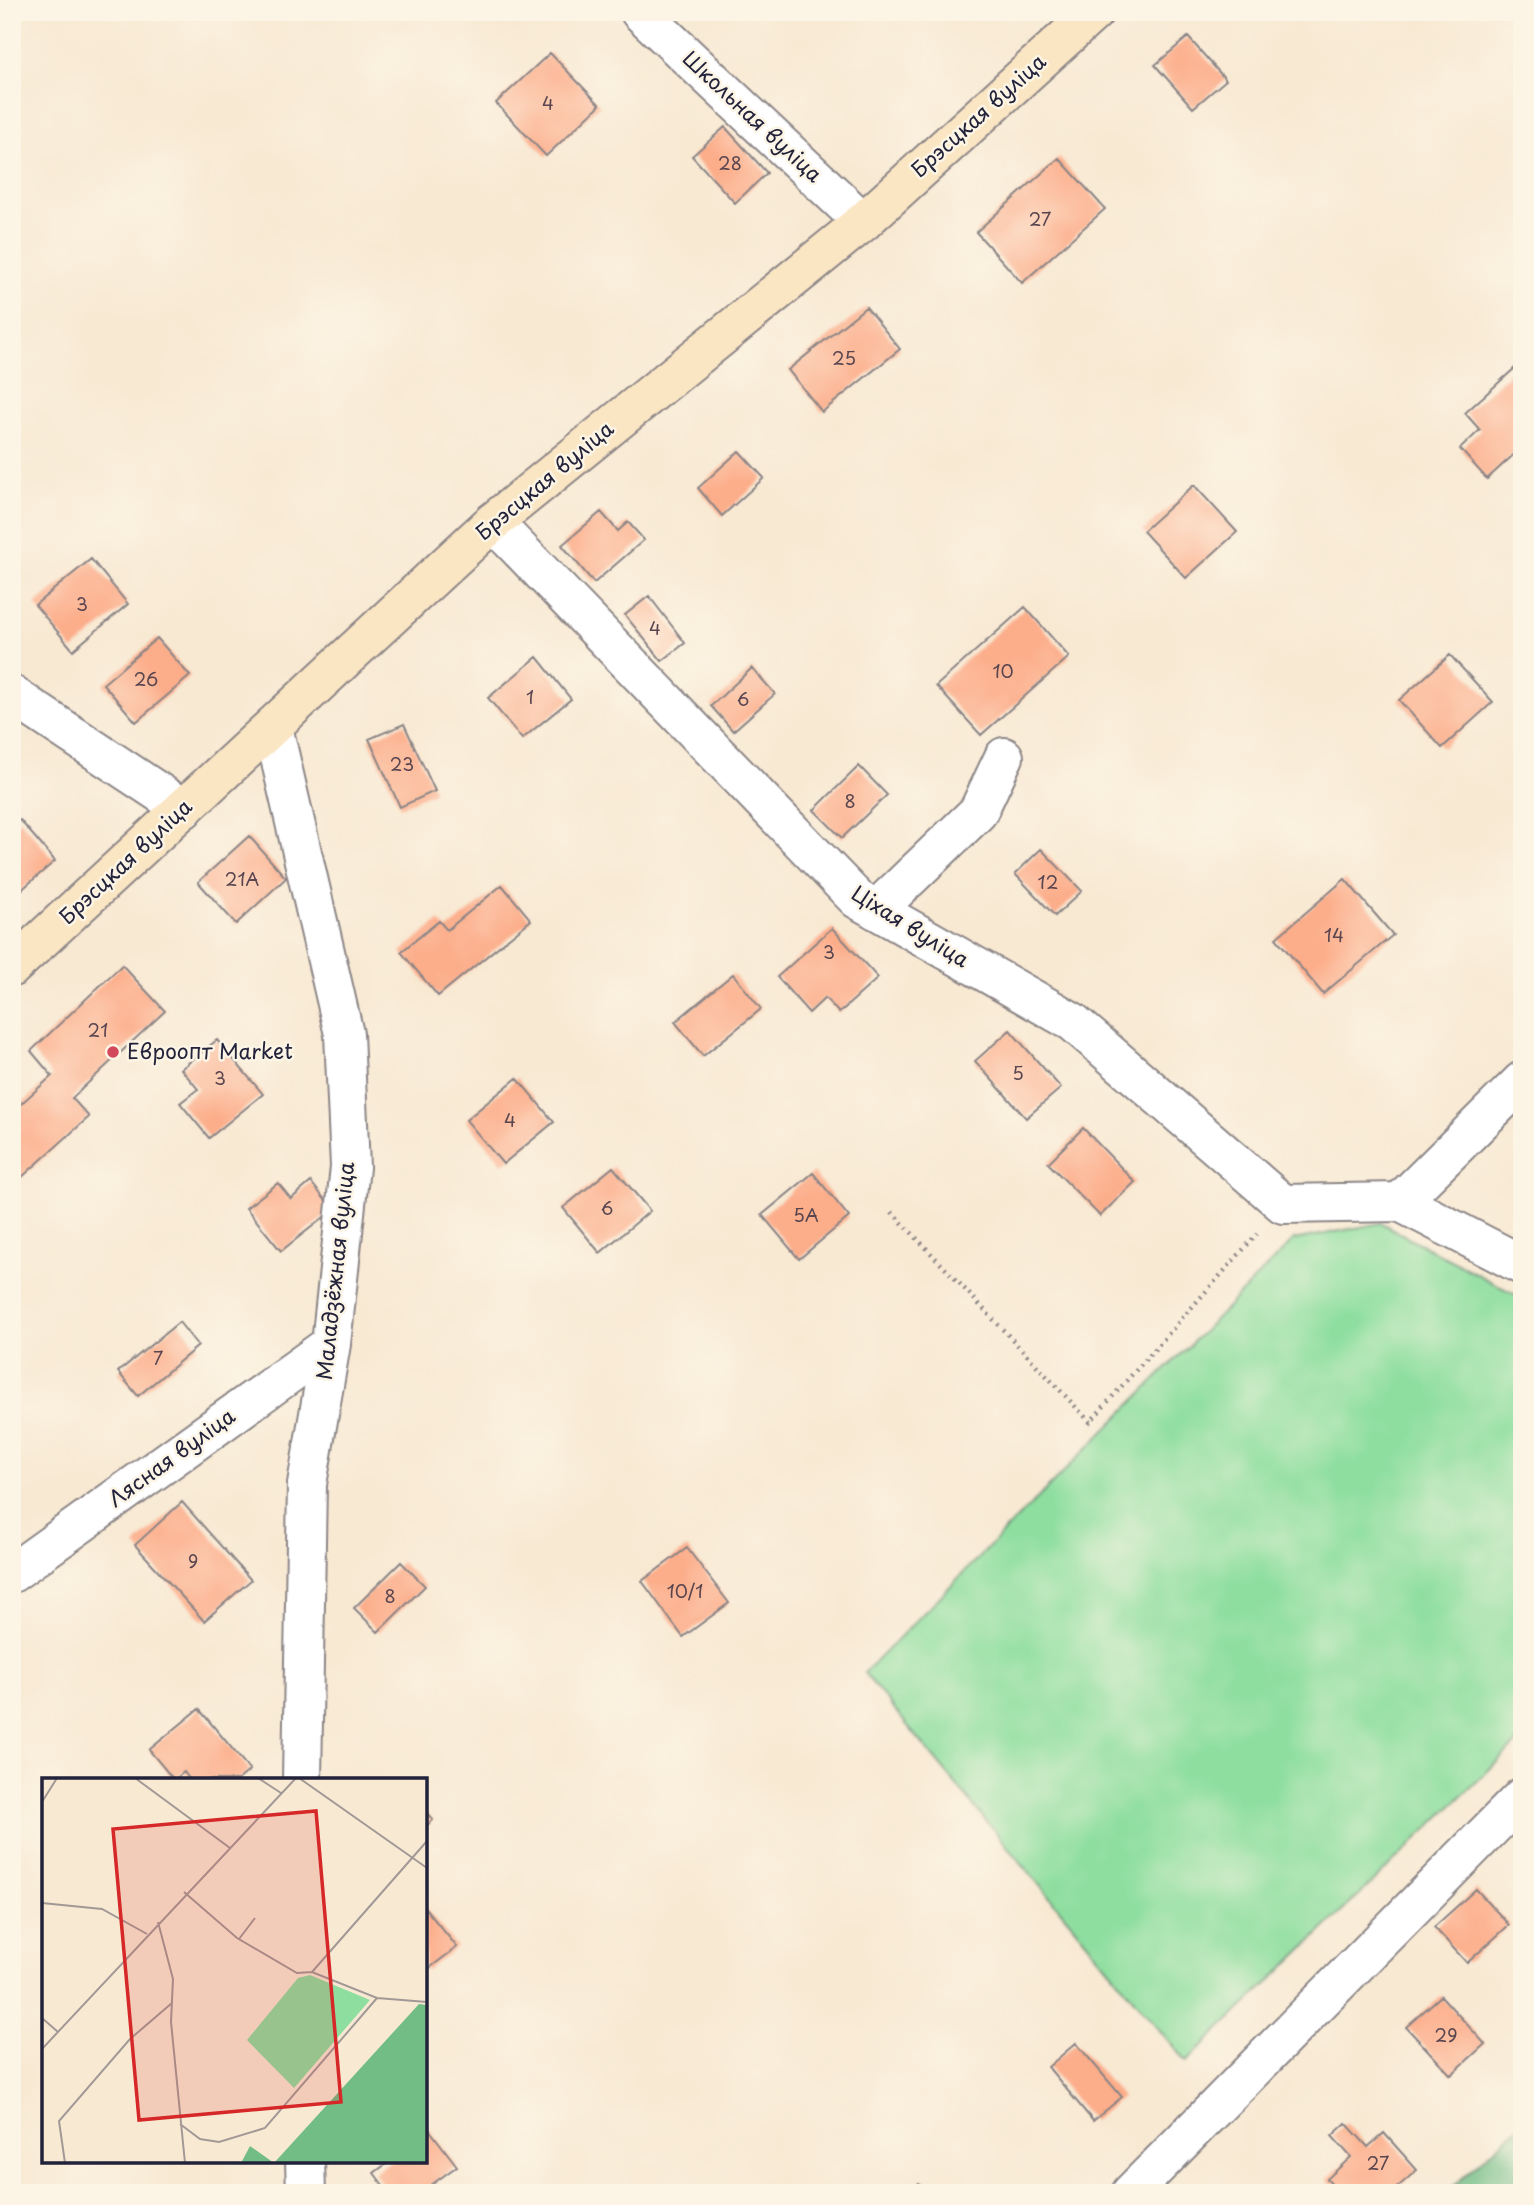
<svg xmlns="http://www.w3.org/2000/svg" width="1534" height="2205" font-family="'Playpen Sans',sans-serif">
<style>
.green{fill:#8dde9f;stroke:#58806d;stroke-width:2}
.forest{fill:#72bd86;stroke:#4a7060;stroke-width:2}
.building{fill:#fcad8a}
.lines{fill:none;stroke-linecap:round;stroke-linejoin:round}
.street-casing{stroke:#8d8687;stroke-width:42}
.secondary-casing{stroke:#8d8687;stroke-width:42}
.path{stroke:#8d8687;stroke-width:4.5;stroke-dasharray:2 5;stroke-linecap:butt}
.street{stroke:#fff;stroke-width:38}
.secondary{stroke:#fbe6c4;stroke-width:38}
.poi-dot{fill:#d1495b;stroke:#fcf5e5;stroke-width:2.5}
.labels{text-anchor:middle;stroke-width:5;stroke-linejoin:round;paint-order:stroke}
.number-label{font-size:18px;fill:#58454f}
.street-label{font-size:21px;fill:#22223b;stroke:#fcf5e5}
.poi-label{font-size:21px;fill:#22223b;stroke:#fcf5e5;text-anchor:start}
.inset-road{fill:none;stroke:#a29996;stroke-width:2}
.view{fill:#d62828;fill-opacity:0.15;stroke:#d62828;stroke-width:3.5}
.inset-edge{fill:none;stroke:#22223b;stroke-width:3.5}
</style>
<rect width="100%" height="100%" fill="#fcf5e5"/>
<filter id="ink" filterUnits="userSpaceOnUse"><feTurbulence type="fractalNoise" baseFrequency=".0143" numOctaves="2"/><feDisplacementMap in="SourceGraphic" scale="14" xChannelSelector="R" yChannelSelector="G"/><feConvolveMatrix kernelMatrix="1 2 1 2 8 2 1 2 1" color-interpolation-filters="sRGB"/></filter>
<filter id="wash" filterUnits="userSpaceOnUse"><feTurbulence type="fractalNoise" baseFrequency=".00686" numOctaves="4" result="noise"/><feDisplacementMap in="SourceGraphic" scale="28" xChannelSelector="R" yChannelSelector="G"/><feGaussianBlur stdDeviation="1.57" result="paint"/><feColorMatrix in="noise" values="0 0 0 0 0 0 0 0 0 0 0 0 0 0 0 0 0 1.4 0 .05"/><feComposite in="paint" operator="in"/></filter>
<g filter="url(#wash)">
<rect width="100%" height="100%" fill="#f8e9d3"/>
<path class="green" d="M1381 1223 1522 1298V1738L1186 2062 864 1673 1294 1240Z"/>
<path class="forest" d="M1522 2123V2193H1446Z"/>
<g id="blocks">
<path class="building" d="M1188 37 1226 80 1193 108 1155 65Z
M550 53 600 105 546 156 496 103Z
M725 127 767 173 735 203 692 156Z
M1059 158 1105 209 1022 283 976 232Z
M866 307 900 349 822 412 788 370Z
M1515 368 1522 375V447L1487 479 1460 449 1480 430 1465 413Z
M739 451 764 478 722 516 698 488Z
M1194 485 1237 532 1186 578 1143 531Z
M601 512 618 531 628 522 644 540 594 583 562 545Z
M91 559 128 604 73 650 35 605Z
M649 596 685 643 662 661 625 615Z
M1025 607 1069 657 981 735 936 686Z
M157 638 190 676 136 722 103 684Z
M1450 655 1493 702 1442 748 1399 700Z
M537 657 571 699 522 739 488 698Z
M752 668 775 694 733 731 711 706Z
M404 724 435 791 400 807 369 739Z
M859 766 887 795 842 838 814 810Z
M20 820 55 861 12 898V826Z
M249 836 286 878 236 924 198 882Z
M1041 849 1082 891 1055 916 1015 874Z
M1345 879 1393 935 1323 994 1276 938Z
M502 885 531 920 438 996 401 952 439 921 447 930Z
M832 928 878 978 839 1013 825 998 809 1013 777 977Z
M122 965 165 1011 72 1098 89 1117 12 1186V1107L14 1110 52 1076 31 1051Z
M733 974 761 1009 703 1056 675 1022Z
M1010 1030 1061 1088 1026 1118 975 1061Z
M217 1040 263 1094 209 1138 180 1103 198 1089 181 1069Z
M517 1078 554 1122 503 1164 466 1120Z
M1083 1128 1135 1182 1100 1216 1048 1163Z
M613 1167 650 1211 600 1253 563 1208Z
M813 1173 849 1217 799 1259 762 1215Z
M311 1182 333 1210 281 1251 246 1208 278 1183 291 1199Z
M179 1322 198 1346 138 1396 118 1372Z
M182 1502 251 1580 204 1621 135 1545Z
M687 1548 729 1603 683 1637 642 1581Z
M401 1562 425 1586 378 1632 354 1608Z
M199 1709 250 1770 238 1780H190L184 1772 174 1780 149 1750Z
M425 1811 433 1820 425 1827Z
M1476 1889 1509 1925 1467 1963 1434 1927Z
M425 1908 457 1947 427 1970 425 1968Z
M1441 1996 1485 2044 1451 2075 1406 2027Z
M1076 2043 1122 2097 1093 2121 1048 2067Z
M1346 2123 1368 2147 1384 2133 1417 2170 1391 2193H1339L1327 2179 1351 2157 1332 2136Z
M425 2124 457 2166 420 2193H389L374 2173 390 2161H425Z
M919 2184 927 2193H908Z"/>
</g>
</g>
<g filter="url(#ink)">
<use href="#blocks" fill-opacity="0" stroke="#8d8687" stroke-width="2"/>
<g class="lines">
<g class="street-casing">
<path id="street" d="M640 12 863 222
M493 522 857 899 1073 1022 1283 1204 1400 1202 1522 1265
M12 695 184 809
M273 727 344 1034 350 1167 331 1344 307 1484 302 1780
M876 910 978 812 1004 757
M1400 1202 1522 1081
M12 1573 331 1344
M305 2161 306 2193
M1131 2193 1522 1797"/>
</g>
<g class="secondary-casing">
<path id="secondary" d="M12 967 493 522 863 222 1094 12"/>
</g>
<path class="path" d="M892 1212 1090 1422 1257 1234"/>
<use href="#street" class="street"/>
<use href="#secondary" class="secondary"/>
</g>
</g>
<circle class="poi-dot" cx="113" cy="1052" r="7"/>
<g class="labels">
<g class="number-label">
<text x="548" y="110">4</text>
<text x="730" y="170">28</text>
<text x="1040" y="226">27</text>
<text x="844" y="365">25</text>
<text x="82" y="611">3</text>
<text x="655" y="635">4</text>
<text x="1003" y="678">10</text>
<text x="146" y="686">26</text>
<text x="530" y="704">1</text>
<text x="743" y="706">6</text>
<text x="402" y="771">23</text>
<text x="850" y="808">8</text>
<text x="242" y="886">21А</text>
<text x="1048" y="889">12</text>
<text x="1334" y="942">14</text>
<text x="829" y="959">3</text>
<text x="98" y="1037">21</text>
<text x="1018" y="1080">5</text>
<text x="220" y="1085">3</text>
<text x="510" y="1127">4</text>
<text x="607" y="1215">6</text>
<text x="806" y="1222">5А</text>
<text x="158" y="1365">7</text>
<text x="193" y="1568">9</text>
<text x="685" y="1598">10/1</text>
<text x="390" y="1603">8</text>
<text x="1446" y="2042">29</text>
<text x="1378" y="2170">27</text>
</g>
<g class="street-label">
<text transform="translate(979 116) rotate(-42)" y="7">Брэсцкая вуліца</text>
<text transform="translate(752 117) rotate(43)" y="7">Школьная вуліца</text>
<text transform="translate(545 481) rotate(-40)" y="7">Брэсцкая вуліца</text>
<text transform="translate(126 862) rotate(-43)" y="7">Брэсцкая вуліца</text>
<text transform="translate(910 927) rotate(32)" y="7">Ціхая вуліца</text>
<text transform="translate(336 1271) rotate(-84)" y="7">Маладзёжная вуліца</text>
<text transform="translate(172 1458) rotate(-36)" y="7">Лясная вуліца</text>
</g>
<g class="poi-label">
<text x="127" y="1059">Евроопт Market</text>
</g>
</g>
<g transform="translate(42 1778)">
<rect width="385" height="385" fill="#f8e9d3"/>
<path d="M268 197 328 222 252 310 205 262 256 200Z" fill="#8dde9f"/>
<path d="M377 226 385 227V385H199L208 368 232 385Z" fill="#72bd86"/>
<path class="inset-road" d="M93 0 188 70M216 0 239 15M257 0 385 90M0 24 15 0M142 114 195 160 255 195 270 194 335 220 385 224M0 125 60 131 105 156M116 144 131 201 129 244 143 385M197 161 213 140M270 194 385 63M0 240 16 254M0 271 254 0M138 346 158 361 177 364 223 350 335 220M23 385 17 343 88 261 130 225"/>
<path class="view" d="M274 33 299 324 97 342 71 51Z"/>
<rect width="385" height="385" class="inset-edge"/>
</g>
<rect width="1534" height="2205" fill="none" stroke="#fcf5e5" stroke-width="42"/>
</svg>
